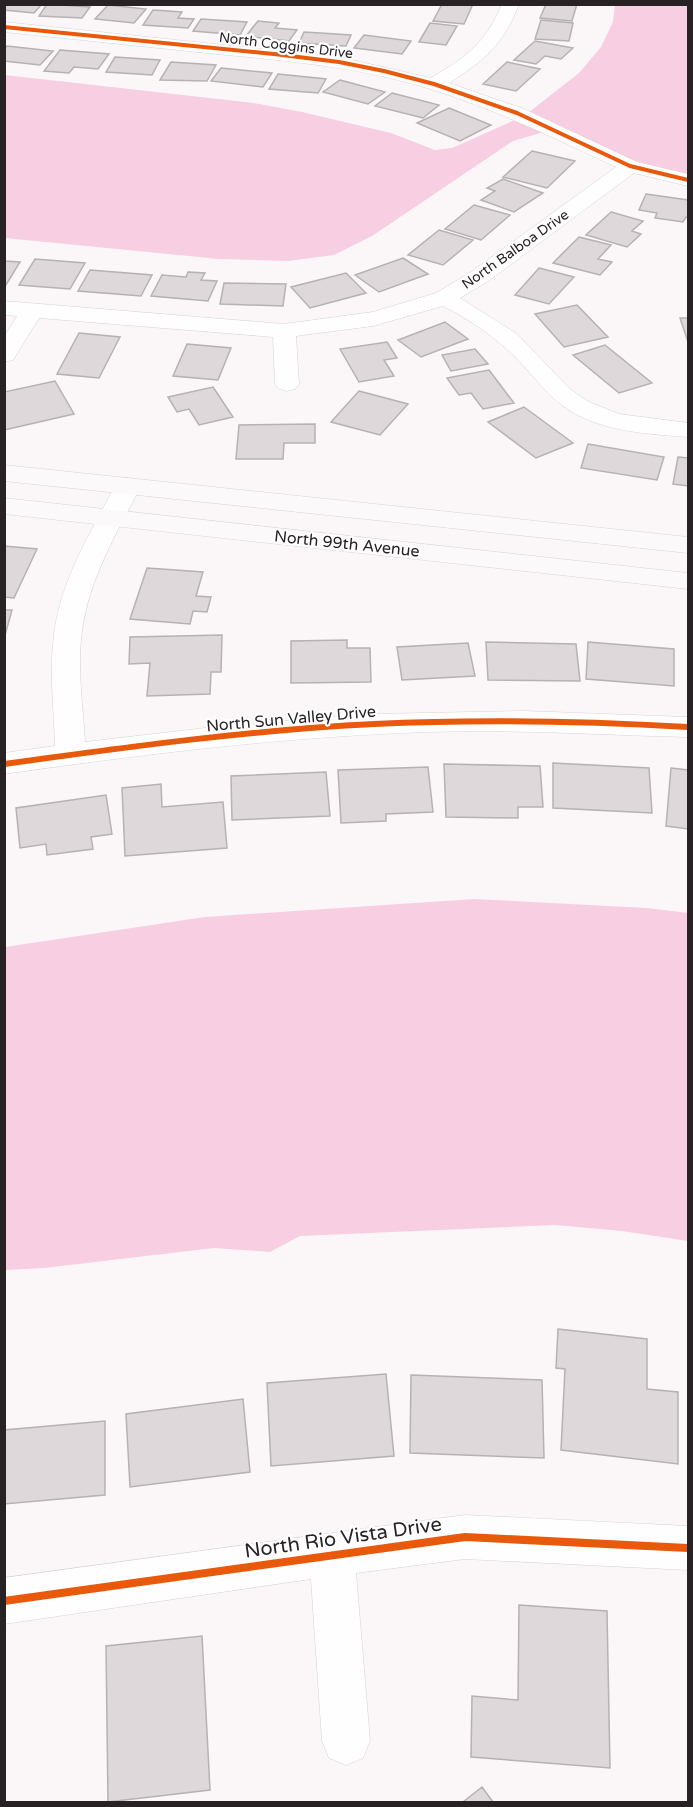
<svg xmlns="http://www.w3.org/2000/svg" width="693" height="1807" font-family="'Varela Round',sans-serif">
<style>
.green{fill:#f8cee2}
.building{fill:#ded8db;stroke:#b6b1b3;stroke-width:1.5}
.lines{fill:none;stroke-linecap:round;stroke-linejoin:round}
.street-casing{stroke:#d8d2d5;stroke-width:1}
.secondary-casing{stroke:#d8d2d5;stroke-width:1}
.street{fill:#fefefe;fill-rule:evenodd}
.secondary{fill:#fcf9fa;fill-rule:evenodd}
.cycleway-far2-casing{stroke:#fff;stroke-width:6}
.cycleway-far1-casing{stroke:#fff;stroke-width:10}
.cycleway-casing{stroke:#fff;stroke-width:11}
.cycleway-far2{stroke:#e8590c;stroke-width:4}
.cycleway-far1{stroke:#e8590c;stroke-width:6}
.cycleway{stroke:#e8590c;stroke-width:8}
.labels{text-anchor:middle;stroke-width:4.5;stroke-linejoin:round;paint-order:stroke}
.far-street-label{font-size:14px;fill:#292225;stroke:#fff}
.street-label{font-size:16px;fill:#292225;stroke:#fff}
.near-street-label{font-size:20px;fill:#292225;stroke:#fff}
</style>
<rect width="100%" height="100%" fill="#fbf7f9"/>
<path class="green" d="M615 5H688V180L551 130 513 141 372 236 334 255 288 261 219 259 5 238V75L254 103 302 112 391 133 435 150 452 148 524 116 579 73 601 47 613 22Z
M474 899 647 908 688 913V1241L622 1231 555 1225 300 1236 270 1252 214 1248 44 1268 5 1270V947L205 917Z"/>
<path class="building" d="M4 4H42L34 13 4 10Z
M47 4 90 7 82 18 39 16Z
M442 4H473L464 24 433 21Z
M546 4H577L572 21 540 18Z
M108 5 146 9 134 23 95 19Z
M153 10 182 12 178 18 194 19 188 28 143 25Z
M201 19 247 22 240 35 193 31Z
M541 20 573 23 569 41 535 39Z
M258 21 279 23 275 28 297 30 289 41 246 36Z
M430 23 457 26 446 45 419 42Z
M304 32 351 35 346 46 299 43Z
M364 35 411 41 402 54 354 48Z
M535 41 573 48 561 59 545 56 536 64 514 60Z
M7 46 53 51 40 65 4 61V49Z
M60 50 109 54 98 69 74 67 69 73 44 71Z
M115 57 160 60 152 75 106 72Z
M171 62 216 65 207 81 160 80Z
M507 62 540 69 516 91 483 84Z
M221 68 272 73 263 87 211 81Z
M278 74 326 79 318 93 269 89Z
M340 80 385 92 368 104 323 92Z
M392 93 439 105 423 118 375 106Z
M449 108 491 125 460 141 417 123Z
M532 151 575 161 547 188 503 177Z
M503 179 543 193 514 212 481 200 495 191 487 188Z
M646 194 688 200V217H686L683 222 655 218 657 213 639 210Z
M474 205 510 215 481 240 445 229Z
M611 212 643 221 632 231 641 234 627 247 586 235Z
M439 230 473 240 443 265 408 255Z
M579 237 611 245 598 259 612 262 600 275 553 263Z
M403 258 428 274 379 292 355 275Z
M35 259 85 263 70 289 19 285Z
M4 261 20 262 6 285 4 284Z
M539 268 574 277 549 304 515 295Z
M90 270 152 275 141 296 78 291Z
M188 272 205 273 201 280 217 281 208 301 151 296 162 275 186 277Z
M346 273 366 293 310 308 291 287Z
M224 283 286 284 283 306 220 304Z
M577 305 608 337 564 347 535 314Z
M680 318H688V342Z
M445 322 468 339 421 357 398 340Z
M79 333 120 337 99 378 57 374Z
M387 342 397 358 384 360 394 376 359 382 340 349Z
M187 344 231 348 218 380 173 376Z
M605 345 652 383 619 393 573 355Z
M475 349 488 364 451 371 442 355Z
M489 370 514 403 483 409 471 393 459 395 447 378Z
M55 381 74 414 4 430V392Z
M213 387 233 417 199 425 189 409 177 412 168 397Z
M359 391 408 404 380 435 331 422Z
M524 407 573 443 536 458 488 422Z
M315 424V443H284L283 459H236L239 425Z
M588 444 664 457 657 480 581 468Z
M678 457 688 458V486L673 484Z
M4 546 37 549 14 598 4 597Z
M147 568 203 572 196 596 211 597 207 612 193 611 190 624 130 619Z
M4 610H12L4 639Z
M222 635 221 672H211L210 694 147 696 150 663 129 664 130 637Z
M347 640V648H370L371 682 291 683V641Z
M486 642 576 644 580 681 488 680Z
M588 642 674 649V686L586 679Z
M468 643 475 676 402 680 397 647Z
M553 763 649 768 652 813 553 808Z
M444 764 540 766 543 807H518V818L446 817Z
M428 767 433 812 386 814V821L341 823 338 770Z
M671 768 688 770V829L666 826Z
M326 772 330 816 232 820 231 776Z
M161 784 162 807 223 802 227 848 125 856 122 788Z
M106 795 112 834 91 837 93 849 47 855 46 844 20 848 16 808Z
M558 1329 647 1339V1389L678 1392V1464L561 1450 565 1369 556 1368Z
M386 1374 394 1456 271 1466 267 1383Z
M411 1375 542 1380 544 1458 410 1453Z
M243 1399 250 1472 130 1487 126 1414Z
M105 1421V1495L4 1504V1430Z
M519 1605 607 1611 610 1768 471 1757 472 1696 518 1700Z
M202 1636 210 1790 108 1802 106 1646Z
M482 1787 493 1802H463Z"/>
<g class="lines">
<g class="street-casing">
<path id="street" d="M502 4H519C504 44 484 61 449 83L524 109 637 162 688 174V186L634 173 487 282 460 298 517 334 570 389 589 402 619 414 688 423V437C650 434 603 432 569 410 548 397 534 376 517 359 496 337 470 320 443 306L373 326 296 336 299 384 295 389 287 391 279 389 275 384 273 337 39 318 13 360 4 362V337L17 316 4 315V301L284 324 373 312 436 293 471 272 616 167C554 138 493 108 427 88 359 67 288 61 217 54 146 47 75 39 4 32V22L339 57 431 78C466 57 486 43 502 4Z
M128 478 137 481 141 486C117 532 89 579 82 631 77 668 83 706 85 742L214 727 372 714 524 711 688 717V737C601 735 513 729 425 732 284 737 144 754 4 774V753L55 746C54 709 49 672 54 635 60 582 90 533 115 486L119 481Z
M465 1515 688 1526V1570L465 1559 356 1573 370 1741 363 1758 346 1765 329 1758 322 1741 311 1579 4 1624V1578Z"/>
</g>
<g class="secondary-casing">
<path id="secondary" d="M4 465 688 537V553L4 481Z
M4 498 688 573V589L4 514Z"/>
</g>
<use href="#street" class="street"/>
<use href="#secondary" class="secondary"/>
<g class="cycleway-far2-casing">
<path id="cycleway-far2" d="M4 27 274 54 339 62 384 71 434 84 517 113 630 166 688 180"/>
</g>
<g class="cycleway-far1-casing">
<path id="cycleway-far1" d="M4 764C127 747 250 730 374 724 479 719 583 721 688 727"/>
</g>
<g class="cycleway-casing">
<path id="cycleway" d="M4 1601 465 1537 688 1548"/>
</g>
<use href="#cycleway-far2" class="cycleway-far2"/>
<use href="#cycleway-far1" class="cycleway-far1"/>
<use href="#cycleway" class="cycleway"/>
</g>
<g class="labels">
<g class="far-street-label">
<text transform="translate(286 45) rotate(7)" y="5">North Coggins Drive</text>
<text transform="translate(515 249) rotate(-35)" y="5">North Balboa Drive</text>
</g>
<g class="street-label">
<text transform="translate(347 543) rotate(6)" y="6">North 99th Avenue</text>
<text transform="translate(291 718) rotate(-5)" y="6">North Sun Valley Drive</text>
</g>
<g class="near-street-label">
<text transform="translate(343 1537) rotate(-8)" y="7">North Rio Vista Drive</text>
</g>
</g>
<rect width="693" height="1807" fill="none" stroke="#292225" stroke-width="12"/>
</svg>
